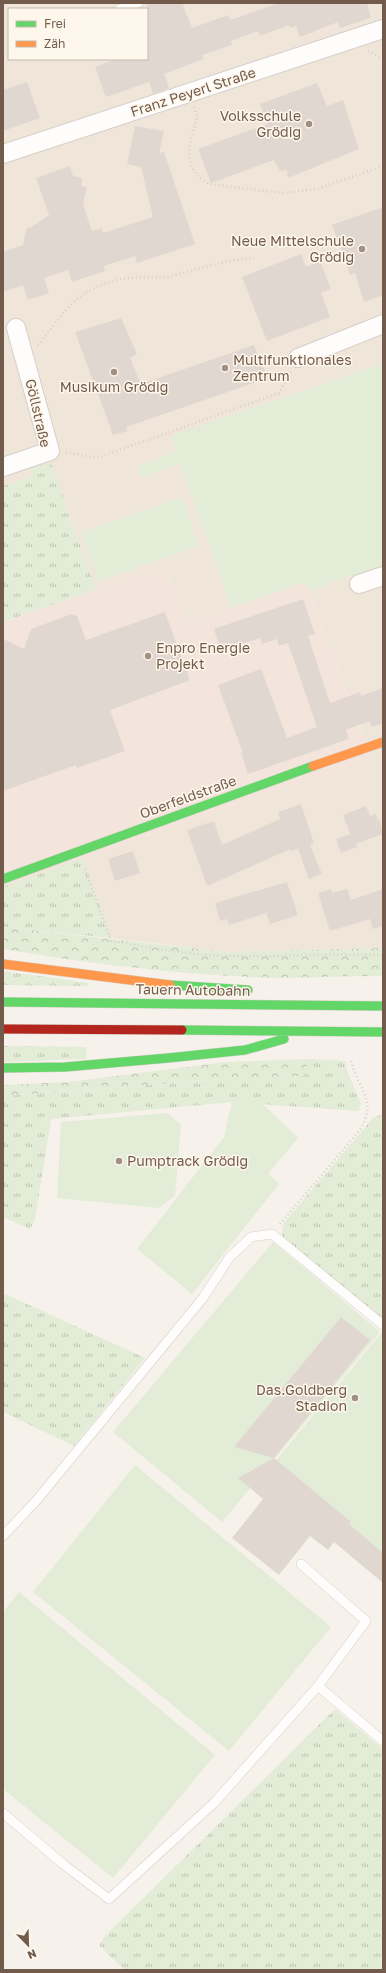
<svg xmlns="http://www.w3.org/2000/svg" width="386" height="1973" font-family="'Golos Text',sans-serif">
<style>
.residential{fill:#efe5d9;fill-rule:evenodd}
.commercial{fill:#f3e5dc}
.grass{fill:url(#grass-tufts)}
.forest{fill:url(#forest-crowns)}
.pitch{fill:#e3ecd6}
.building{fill:#e0d8d0}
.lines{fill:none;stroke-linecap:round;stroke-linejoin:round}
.lane-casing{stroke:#d5cfc9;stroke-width:10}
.street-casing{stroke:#d5cfc9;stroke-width:20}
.fast-casing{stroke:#d6cfc9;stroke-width:10}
.slow-casing{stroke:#d6cfc9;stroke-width:10}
.jam-casing{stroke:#d6cfc9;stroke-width:10}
.path{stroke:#d7d0cb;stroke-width:2.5;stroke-dasharray:1 3;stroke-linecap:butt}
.lane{stroke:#fefdfc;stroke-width:9}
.street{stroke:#fefdfc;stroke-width:18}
.fast{stroke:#63d668;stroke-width:9}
.slow{stroke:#ff974d;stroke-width:9}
.jam{stroke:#b3261e;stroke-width:9}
.poi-dot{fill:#a19084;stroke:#fef7ec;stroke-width:1.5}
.labels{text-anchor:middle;stroke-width:3;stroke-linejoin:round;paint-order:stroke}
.street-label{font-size:14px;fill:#735b4c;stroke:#fef7ec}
.poi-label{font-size:14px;fill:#735b4c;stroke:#fef7ec;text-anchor:end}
</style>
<defs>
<pattern id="grass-tufts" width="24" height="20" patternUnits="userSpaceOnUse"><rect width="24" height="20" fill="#e3ecd6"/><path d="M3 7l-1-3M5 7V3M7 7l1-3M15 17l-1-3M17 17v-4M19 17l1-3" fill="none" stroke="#bcc2b0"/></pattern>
<pattern id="forest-crowns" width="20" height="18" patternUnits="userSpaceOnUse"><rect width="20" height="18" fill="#e3ecd6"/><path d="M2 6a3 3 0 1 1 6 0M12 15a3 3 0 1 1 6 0" fill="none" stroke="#bcc2b0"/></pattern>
</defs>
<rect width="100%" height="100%" fill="#f6f2eb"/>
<path class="residential" d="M3 3H383V948L228 952 111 938 83 858 372 758 306 583 187 623 166 570 96 589 52 466 30 464 34 476 3 486ZM9 9H147V59H9Z"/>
<path class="commercial" d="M166 570 187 623 306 583 372 758 3 887V622L96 589Z"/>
<path class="grass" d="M36 462 52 465 96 589 3 622V486L33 476 30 464Z
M83 858 111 938 3 927V887Z
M3 971 89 983 88 986 3 985Z
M3 1046 86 1047V1059L3 1062Z
M309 1059 346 1061V1068L361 1104 358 1111 232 1102 51 1119 35 1219 30 1229 3 1217V1096L250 1077 303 1076Z
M383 1114V1321L291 1247 282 1235 283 1224 373 1118Z
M3 1293 145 1358 74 1446 3 1412Z
M335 1709 383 1749V1970H124L99 1945 106 1935Z"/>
<path class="forest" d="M3 927 228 952 383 948V976C339 976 294 979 250 977 167 973 84 963 3 949Z
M309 1059 304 1076 250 1077 3 1096V1085L68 1082 226 1062Z"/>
<path class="pitch" d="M383 363V565L308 591 305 582 231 608 180 463 141 478 137 467 176 451 171 436Z
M182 497 199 546 98 581 81 532Z
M232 1102 262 1103 298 1138 268 1174 279 1184 192 1294 137 1249 224 1137Z
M168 1113 181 1125 175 1196 159 1208 57 1198 61 1122Z
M273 1242 380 1332 222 1522 113 1432Z
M382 1332 383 1333V1553L273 1464Z
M135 1465 331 1627 229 1751 33 1592Z
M19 1592 215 1755 113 1878 3 1789V1612Z"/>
<path class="building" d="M147 3H182L192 28 228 15 230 20 279 3H367L371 18 340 28 338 22 300 37 296 26 290 28 289 25 260 36 258 31 231 41 232 45 202 55 203 59 164 74 169 88 153 94 149 82 106 97 95 67 116 59H147Z
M27 82 40 118 3 131V90Z
M317 83 327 106 343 100 359 149 288 178 287 170 280 171 274 160 211 183 198 149 267 124 260 104Z
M135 126 164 131 159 153 164 152 195 244 137 263 135 256 104 266 105 271 72 282 68 270 44 278 49 293 28 300 23 285 3 292V252L23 245 27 227 30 228 49 215 36 178 70 166 73 176 82 178 81 186 87 187 83 204 92 231 102 228 103 233 153 217 141 167 127 164Z
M383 207V295L364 302 355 273 350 275 332 225Z
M301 254 306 267 320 261 331 289 321 293 330 317 267 341 242 277Z
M121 318 137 354 130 358 141 384 254 345 268 378 126 427 128 431 113 435 75 332Z
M303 599 315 634 308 636 330 703 360 692 361 696 383 688V723L372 727 370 721 346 730 349 739 248 774 241 753H243L218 685 261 669 287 738 317 727 288 643 279 646 277 639 262 644 260 638 221 651 214 629Z
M165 612 190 680 110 710 125 751 77 768 76 765 3 791V639L24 649 31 629 72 614 77 616 86 640Z
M301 804 314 843 310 845 322 874 309 879 298 849 291 851 290 849 207 886 187 830 214 821 222 845 280 819 278 812Z
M366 806 370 816 376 814 378 820H380L383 834 356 844 357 847 341 853 336 839 350 834 343 815Z
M133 851 140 873 115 881 108 859Z
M287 882 298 915 270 924 266 913 229 925 227 919 220 921 215 903Z
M331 889 332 893 347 889 351 900 383 889V926L373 929 370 919 330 931 318 893Z
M341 1317 370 1340 274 1458 234 1447Z
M274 1458 351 1522 349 1524 383 1553V1583L334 1542 328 1550 310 1536 279 1575 232 1538 263 1499 238 1478Z"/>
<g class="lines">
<g class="lane-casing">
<path id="lane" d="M120 9 138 3
M3 1536 36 1501 203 1298 229 1258 251 1237 272 1234 383 1325
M301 1564 366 1621 318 1686
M3 1813 63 1864 109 1899 214 1803 318 1686 383 1741"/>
</g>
<g class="street-casing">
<path id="street" d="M3 154 383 29
M298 358 383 324
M3 467 50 451 16 328
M359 584 383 576"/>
</g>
<g class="fast-casing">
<path id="fast" d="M3 879 313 766
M170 985 248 990
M3 1002 383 1006
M182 1030 383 1032
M3 1068 65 1067 168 1058 245 1050 284 1039"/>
</g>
<g class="slow-casing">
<path id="slow" d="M313 766 383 742
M3 964 170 985"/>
</g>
<g class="jam-casing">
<path id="jam" d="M3 1029 182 1030"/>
</g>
<path class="path" d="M368 51 383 59
M194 107C195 110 196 114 197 116 197 121 194 127 193 132 186 155 187 171 209 184L282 193 317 189 383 166
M38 345C51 330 68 303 85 293 95 287 111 281 122 279 138 276 153 279 171 276 198 269 225 260 254 258
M66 452 97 458 268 397 279 393 291 372
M85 869 111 941C148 947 187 955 225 956 278 957 330 953 383 955
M280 1224 360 1130C379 1098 356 1089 351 1059"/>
<use href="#lane" class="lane"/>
<use href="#street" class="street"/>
<use href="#fast" class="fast"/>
<use href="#slow" class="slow"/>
<use href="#jam" class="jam"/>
</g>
<g class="poi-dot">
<circle cx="309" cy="124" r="4"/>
<circle cx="362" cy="249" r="4"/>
<circle cx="225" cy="368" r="4"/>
<circle cx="114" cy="372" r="4"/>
<circle cx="148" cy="656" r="4"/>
<circle cx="119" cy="1161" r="4"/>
<circle cx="355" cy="1398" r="4"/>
</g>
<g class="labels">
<g class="street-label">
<text transform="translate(193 92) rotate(-18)" y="5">Franz Peyerl Straße</text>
<text transform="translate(38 413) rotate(77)" y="5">Göllstraße</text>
<text transform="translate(188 797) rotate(-20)" y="5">Oberfeldstraße</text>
<text transform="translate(193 990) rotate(1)" y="5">Tauern Autobahn</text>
</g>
<g class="poi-label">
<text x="301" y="121">Volksschule<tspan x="301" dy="16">Grödig</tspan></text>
<text x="354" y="246">Neue Mittelschule<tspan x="354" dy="16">Grödig</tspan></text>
<text x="233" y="365" text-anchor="start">Multifunktionales<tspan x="233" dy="16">Zentrum</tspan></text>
<text x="114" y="392" text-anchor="middle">Musikum Grödig</text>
<text x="156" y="653" text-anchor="start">Enpro Energie<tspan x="156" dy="16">Projekt</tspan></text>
<text x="127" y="1166" text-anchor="start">Pumptrack Grödig</text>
<text x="347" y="1395">Das.Goldberg<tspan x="347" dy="16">Stadion</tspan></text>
</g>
</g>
<rect width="386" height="1973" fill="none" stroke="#735b4c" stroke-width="8"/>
<rect x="8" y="8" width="140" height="52" fill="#fef7ec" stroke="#c6b9ac"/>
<rect x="16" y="21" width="20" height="6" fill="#63d668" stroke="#c6b9ac"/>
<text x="44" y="28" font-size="12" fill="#735b4c">Frei</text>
<rect x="16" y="41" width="20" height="6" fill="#ff974d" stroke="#c6b9ac"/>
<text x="44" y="48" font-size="12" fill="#735b4c">Zäh</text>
<g transform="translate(28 1945) rotate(157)" stroke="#fef7ec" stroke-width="3" paint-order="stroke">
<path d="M0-3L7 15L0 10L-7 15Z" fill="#735b4c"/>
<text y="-6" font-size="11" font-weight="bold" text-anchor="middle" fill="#735b4c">N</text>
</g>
</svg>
